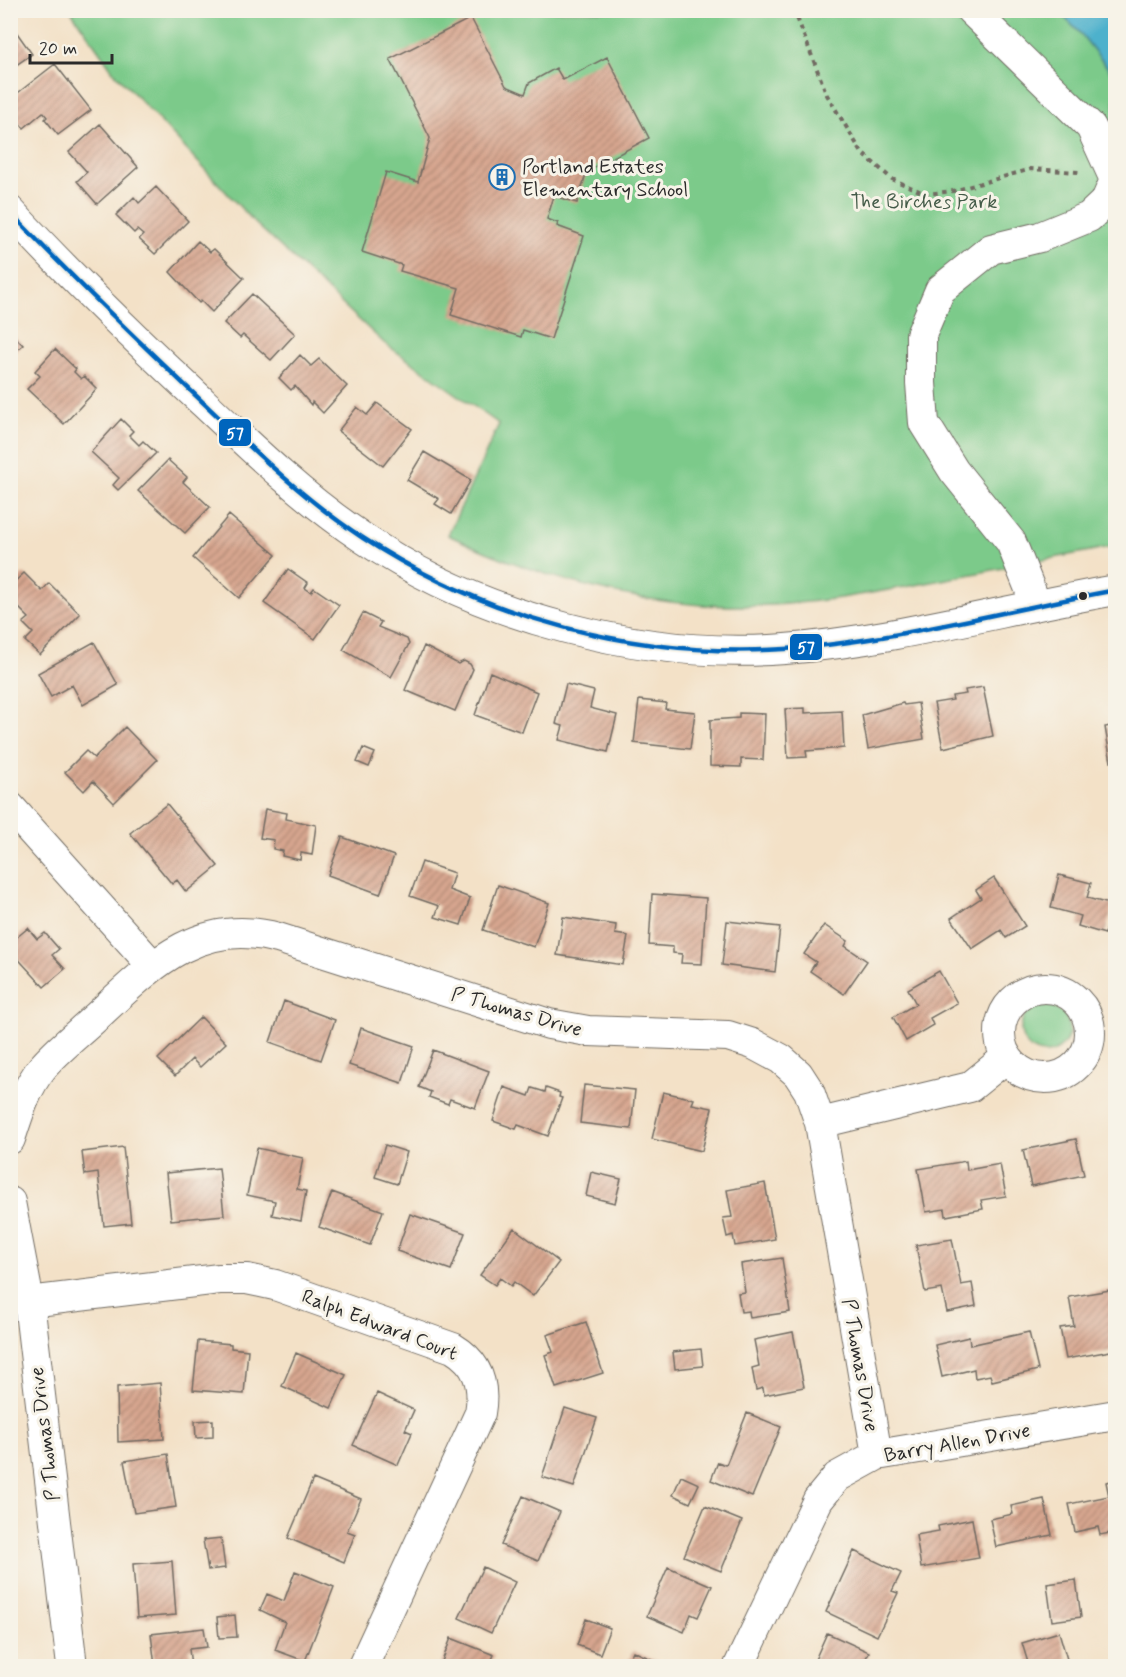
<svg xmlns="http://www.w3.org/2000/svg" width="1126" height="1677" font-family="Mynerve,sans-serif">
<style>
.green{fill:#7cca8a;stroke:#547a5a;stroke-width:1.5}
.water{fill:#4db1cc;stroke:#3c6e7c;stroke-width:1.5}
.building{fill:url(#building-hatch)}
.lines{fill:none;stroke-linecap:round;stroke-linejoin:round}
.minor-casing{stroke:#716b62;stroke-width:32}
.path{stroke:#716b62;stroke-width:4;stroke-dasharray:4.5 4.5;stroke-linecap:butt}
.minor{stroke:#fff;stroke-width:30}
.bus-1-casing{stroke:#f7f3e8;stroke-width:9}
.bus-1{stroke:#0065bd;stroke-width:4.5}
.bus-dot{fill:#2b2b2b;stroke:#f7f3e8;stroke-width:2}
.labels{text-anchor:middle;stroke-width:6;stroke-linejoin:round;paint-order:stroke}
.poi-label{font-size:20px;fill:#2b2b2b;stroke:#f7f3e8;text-anchor:start}
.park-label{font-size:20px;fill:#435b48;stroke:#f7f3e8}
.street-label{font-size:20px;fill:#2b2b2b;stroke:#f7f3e8}
.line-badge{stroke:#f7f3e8;stroke-width:2}
.badge-label{font-size:16px;text-anchor:middle;font-weight:bold;fill:#fff}
</style>
<defs>
<pattern id="building-hatch" width="6" height="6" patternUnits="userSpaceOnUse" patternTransform="scale(1.5)"><rect width="6" height="6" fill="#d7a68f"/><path d="M-1 1l2-2M0 6l6-6M5 7l2-2" fill="none" stroke="#af8775"/></pattern>
</defs>
<rect width="100%" height="100%" fill="#f7f3e8"/>
<filter id="ink" filterUnits="userSpaceOnUse"><feTurbulence type="fractalNoise" baseFrequency=".0167" numOctaves="2"/><feDisplacementMap in="SourceGraphic" scale="12" xChannelSelector="R" yChannelSelector="G"/><feConvolveMatrix kernelMatrix="1 2 1 2 8 2 1 2 1" color-interpolation-filters="sRGB"/></filter>
<filter id="wash" filterUnits="userSpaceOnUse"><feTurbulence type="fractalNoise" baseFrequency=".008" numOctaves="4" result="noise"/><feDisplacementMap in="SourceGraphic" scale="24" xChannelSelector="R" yChannelSelector="G"/><feGaussianBlur stdDeviation="1.35" result="paint"/><feColorMatrix in="noise" values="0 0 0 0 0 0 0 0 0 0 0 0 0 0 0 0 0 1.4 0 .05"/><feComposite in="paint" operator="in"/></filter>
<g filter="url(#wash)">
<rect width="100%" height="100%" fill="#f3e1c7"/>
<path class="green" d="M71 11H1058L1082 35 1115 77V546C1056 558 997 569 937 581 869 594 801 607 731 606 631 605 537 577 448 535L499 424 384 343 255 223 113 71Z
M1021 1029a24 24 0 1 1 48 0a24 24 0 1 1-48 0Z"/>
<path class="water" d="M1058 11H1115V77L1082 35Z"/>
<g id="blocks">
<path class="building" d="M471 18 506 86 525 94 529 83 556 68 563 80 607 57 649 138 587 171 577 203 554 196 547 219 558 223 557 226 584 236 551 339 523 330 521 337 451 315 459 288 400 271 402 265 362 252 386 172 418 182 430 138 390 59Z
M10 23 32 54 12 68 15 72 10 75Z
M55 64 91 110 58 135 45 119 47 117 43 112 24 128 10 114V99Z
M100 124 138 167 97 204 77 181 87 172 69 152Z
M156 187 188 221 155 254 139 239 143 235 137 230 134 233 116 215 134 197 139 203Z
M198 241 210 252 214 249 244 278 212 312 201 301 199 303 170 272Z
M252 294 295 334 271 360 243 335 240 338 224 323Z
M10 332 23 345 10 356Z
M55 349 76 369 74 372 81 379 84 376 97 389 64 424 27 389 40 376 35 371Z
M300 355 311 366 319 359 347 386 323 413 312 402 311 405 295 386 291 390 279 378Z
M377 403 412 429 383 466 338 431 357 407 367 415Z
M121 419 133 431 129 435 139 445 143 441 156 453 118 490 113 485 119 478 91 452Z
M424 452 471 480 451 514 435 504 439 499 407 480Z
M168 460 187 477 183 482 210 507 185 533 138 491Z
M229 515 276 555 239 598 193 558Z
M288 569 308 583 305 588 311 592 314 588 339 605 315 639 264 603Z
M24 573 42 591 49 583 80 614 40 655 25 641 33 633 23 623 29 618 10 599V586Z
M363 613 381 622 378 627 407 639 409 644 391 677 343 650Z
M94 642 118 685 83 705 72 685 51 697 38 673Z
M424 646 458 664 464 661 470 664 473 669 455 711 405 690Z
M490 672 537 692 522 732 475 715Z
M566 684 594 691 590 708 617 715 608 752 559 740 563 726 556 724Z
M983 687 993 736 943 748 934 703 953 700 952 696 966 694 965 690Z
M639 700 666 703 665 709 695 712 690 749 634 743Z
M903 703 904 705 918 703 924 739 868 749 862 715Z
M805 708V713L842 711 844 748 806 751 807 757 788 758 785 709Z
M739 713 765 714 763 760 741 759V767L710 766V720L739 718Z
M1116 725V761L1111 762 1105 727Z
M125 727 157 760 114 803 93 781 84 791 65 772 86 751 94 758Z
M363 748 375 753 369 767 357 762Z
M167 804 218 866 186 892 177 880 172 884 130 833Z
M265 809 287 813 286 819 316 825 312 855 301 853 300 860 282 856 283 851 273 849 274 840 260 838Z
M342 837 394 856 380 894 328 875Z
M422 862 454 873 449 890 470 898 461 925 435 917 439 906 410 896Z
M1059 875 1091 883 1087 898 1113 905 1105 934 1078 926 1081 916 1051 908Z
M994 878 1025 926 1006 938 1001 930 972 949 951 918 981 898 976 890Z
M498 885 549 903 534 947 483 930Z
M652 894 706 898 702 964 681 963 682 954 673 953V947L649 945Z
M563 917 616 925 615 934 628 936 623 965 557 955Z
M727 921 780 927 775 972 722 965Z
M824 925 848 941 845 946 867 961 844 994 810 971 816 962 804 954Z
M28 928 37 939 45 933 59 949 52 955 65 969 44 987 10 950V943Z
M939 971 957 1003 930 1018 933 1025 906 1041 893 1017 916 1004 908 989Z
M284 1001 335 1020 321 1060 270 1042Z
M201 1017 226 1043 200 1067 192 1059 175 1076 158 1059Z
M361 1028 414 1046 402 1083 349 1065Z
M433 1050 489 1071 475 1108 450 1099 448 1104 429 1097 431 1092 419 1087Z
M584 1085 635 1090 631 1129 580 1123Z
M504 1087 529 1096 532 1088 545 1092 546 1088 560 1093 559 1097 562 1098 548 1136 518 1125 516 1129 493 1121Z
M663 1092 694 1099 692 1104 712 1108 702 1151 652 1139Z
M1076 1139 1084 1175 1031 1186 1023 1150Z
M385 1145 407 1152 397 1184 375 1177Z
M123 1147 131 1223 104 1226 98 1173 85 1175 82 1152Z
M257 1148 303 1158 297 1189 306 1191 301 1221 272 1215 275 1201 247 1195Z
M966 1161 967 1170 1000 1164 1006 1196 981 1200 983 1209 946 1216 945 1209 926 1212 918 1169Z
M219 1168 224 1215 171 1220 166 1173Z
M591 1172 621 1179 615 1203 586 1196Z
M765 1183 775 1239 735 1246 733 1235 727 1237 723 1218 732 1217 727 1190Z
M332 1192 383 1211 370 1245 319 1227Z
M410 1214 465 1233 451 1270 397 1251Z
M514 1228 559 1262 533 1296 514 1282 511 1286 500 1278 495 1285 480 1275Z
M952 1239 961 1285 972 1283 976 1306 947 1312 942 1289 925 1292 916 1245Z
M782 1258 790 1312 750 1318 749 1311 741 1312 738 1293 745 1292 741 1264Z
M1116 1289V1350L1066 1359 1060 1328 1074 1326 1069 1297Z
M586 1322 603 1373 556 1388 545 1355 553 1352 547 1335Z
M793 1332 804 1387 764 1395 763 1388 756 1390 752 1368 759 1366 754 1340Z
M1029 1332 1038 1370 992 1381 990 1375 975 1378 974 1369 942 1377 935 1345 969 1337 970 1345Z
M198 1341 231 1344V1348L248 1350 244 1394 193 1390Z
M701 1349 703 1366 675 1369 673 1352Z
M296 1353 346 1375 331 1408 282 1386Z
M160 1383 164 1439 118 1442 117 1387Z
M377 1393 414 1410 405 1430 412 1433 398 1465 353 1445Z
M565 1408 597 1418 574 1487 542 1477Z
M747 1413 781 1427 752 1497 711 1480 718 1462 726 1465Z
M213 1420V1437L196 1438 195 1421Z
M168 1454 176 1507 134 1513 124 1461Z
M681 1476 699 1484 690 1503 673 1495Z
M313 1479 361 1499 347 1531 355 1534 344 1562 288 1538Z
M1116 1480V1532L1100 1535 1098 1527 1075 1532 1069 1504 1109 1496 1106 1482Z
M523 1496 560 1512 538 1561 501 1545Z
M1044 1499 1052 1535 996 1547 990 1519 1013 1514 1011 1506Z
M705 1506 742 1521 721 1571 684 1556Z
M972 1519 979 1558 921 1568 916 1535 939 1531 938 1526Z
M221 1538 225 1568 208 1570 203 1540Z
M854 1551 901 1573 892 1591 898 1593 877 1636 826 1612Z
M172 1561 176 1615 137 1618 133 1564Z
M483 1567 515 1582 491 1633 459 1618Z
M668 1567 712 1586 698 1617 691 1614 684 1632 647 1616Z
M295 1571 334 1587 305 1661 275 1650 285 1622 260 1610 267 1594 284 1601Z
M1076 1580 1081 1617 1052 1621 1047 1584Z
M235 1615 237 1637 219 1638 217 1617Z
M586 1619 610 1628 600 1654 577 1645Z
M204 1628 207 1647 189 1649 191 1666H155L151 1634Z
M1059 1632 1069 1666H1029L1022 1643Z
M827 1633 869 1652 862 1666H819L814 1662Z
M451 1638 494 1655 489 1666H445L441 1664Z
M633 1651 667 1666H626Z"/>
</g>
</g>
<g filter="url(#ink)">
<use href="#blocks" fill-opacity="0" stroke="#716b62" stroke-width="1.5"/>
<g class="lines">
<g class="minor-casing">
<path id="minor" d="M971 10 1091 127 1115 180 1106 201 1089 217 1040 237 991 249 940 290 921 335V383L924 423 954 471 1011 542 1036 604
M10 211C68 274 128 332 190 390 245 442 300 496 363 538 481 618 643 660 785 649 896 640 1006 609 1116 590
M10 807 152 965
M1000 1033a45 45 0 1 1 90 0a45 45 0 1 1-90 0Z
M820 1123 970 1087 1007 1057
M10 1139C18 1115 25 1089 42 1068 57 1050 78 1034 95 1018 149 968 197 916 278 938L549 1024 588 1031 728 1036 753 1044 781 1059 798 1074 809 1091 820 1123 877 1455
M10 1202 29 1302 72 1666
M29 1302 219 1279H247L275 1285 453 1348C478 1363 485 1384 480 1413L363 1666
M739 1666 818 1500 837 1477 877 1455 1116 1415"/>
</g>
<path class="path" d="M498 10 500 15
M794 10 827 95 862 153 892 179 926 194 953 191 1031 169 1079 172"/>
<use href="#minor" class="minor"/>
<g class="bus-1-casing">
<path id="bus-1" d="M10 212C68 273 129 332 190 390 245 442 300 497 363 538 487 619 638 659 785 649 896 641 1006 610 1116 590"/>
</g>
<use href="#bus-1" class="bus-1"/>
</g>
</g>
<defs>
<g id="building-ring" transform="scale(1.35)"><circle r="9.5" fill="#f7f3e8" stroke="#1f6fb2" stroke-width="1.5"/><path d="M-4-6H4V6H1V3H-1V6H-4ZM-2.5-4.3h1.7v1.8h-1.7ZM.8-4.3h1.7v1.8H.8ZM-2.5-1h1.7V.8h-1.7ZM.8-1h1.7V.8H.8Z" fill="#1f6fb2"/></g>
</defs>
<g fill-rule="evenodd">
<use href="#building-ring" x="502" y="177"/>
</g>
<circle class="bus-dot" cx="1083" cy="596" r="5"/>
<g class="labels">
<g class="poi-label">
<text x="522" y="173">Portland Estates<tspan x="522" dy="23">Elementary School</tspan></text>
</g>
<g class="park-label">
<text x="924" y="208">The Birches Park</text>
</g>
<g class="street-label">
<text transform="translate(517 1011) rotate(16)" y="7">P Thomas Drive</text>
<text transform="translate(380 1324) rotate(21)" y="7">Ralph Edward Court</text>
<text transform="translate(861 1365) rotate(80)" y="7">P Thomas Drive</text>
<text transform="translate(44 1434) rotate(-97)" y="7">P Thomas Drive</text>
<text transform="translate(957 1442) rotate(-10)" y="7">Barry Allen Drive</text>
</g>
</g>
<g class="line-badge">
<rect x="218" y="418" width="34" height="29" rx="6" fill="#0065bd"/>
<rect x="789" y="633" width="34" height="28" rx="6" fill="#0065bd"/>
</g>
<g class="badge-label">
<text x="235" y="439">57</text>
<text x="806" y="653">57</text>
</g>
<rect width="1126" height="1677" fill="none" stroke="#f7f3e8" stroke-width="36"/>
<path d="M30 54v9h82v-9" fill="none" stroke="#2b2b2b" stroke-width="3"/>
<text x="39" y="54" font-size="18" fill="#2b2b2b" stroke="#f7f3e8" stroke-width="4.5" paint-order="stroke">20 m</text>
</svg>
